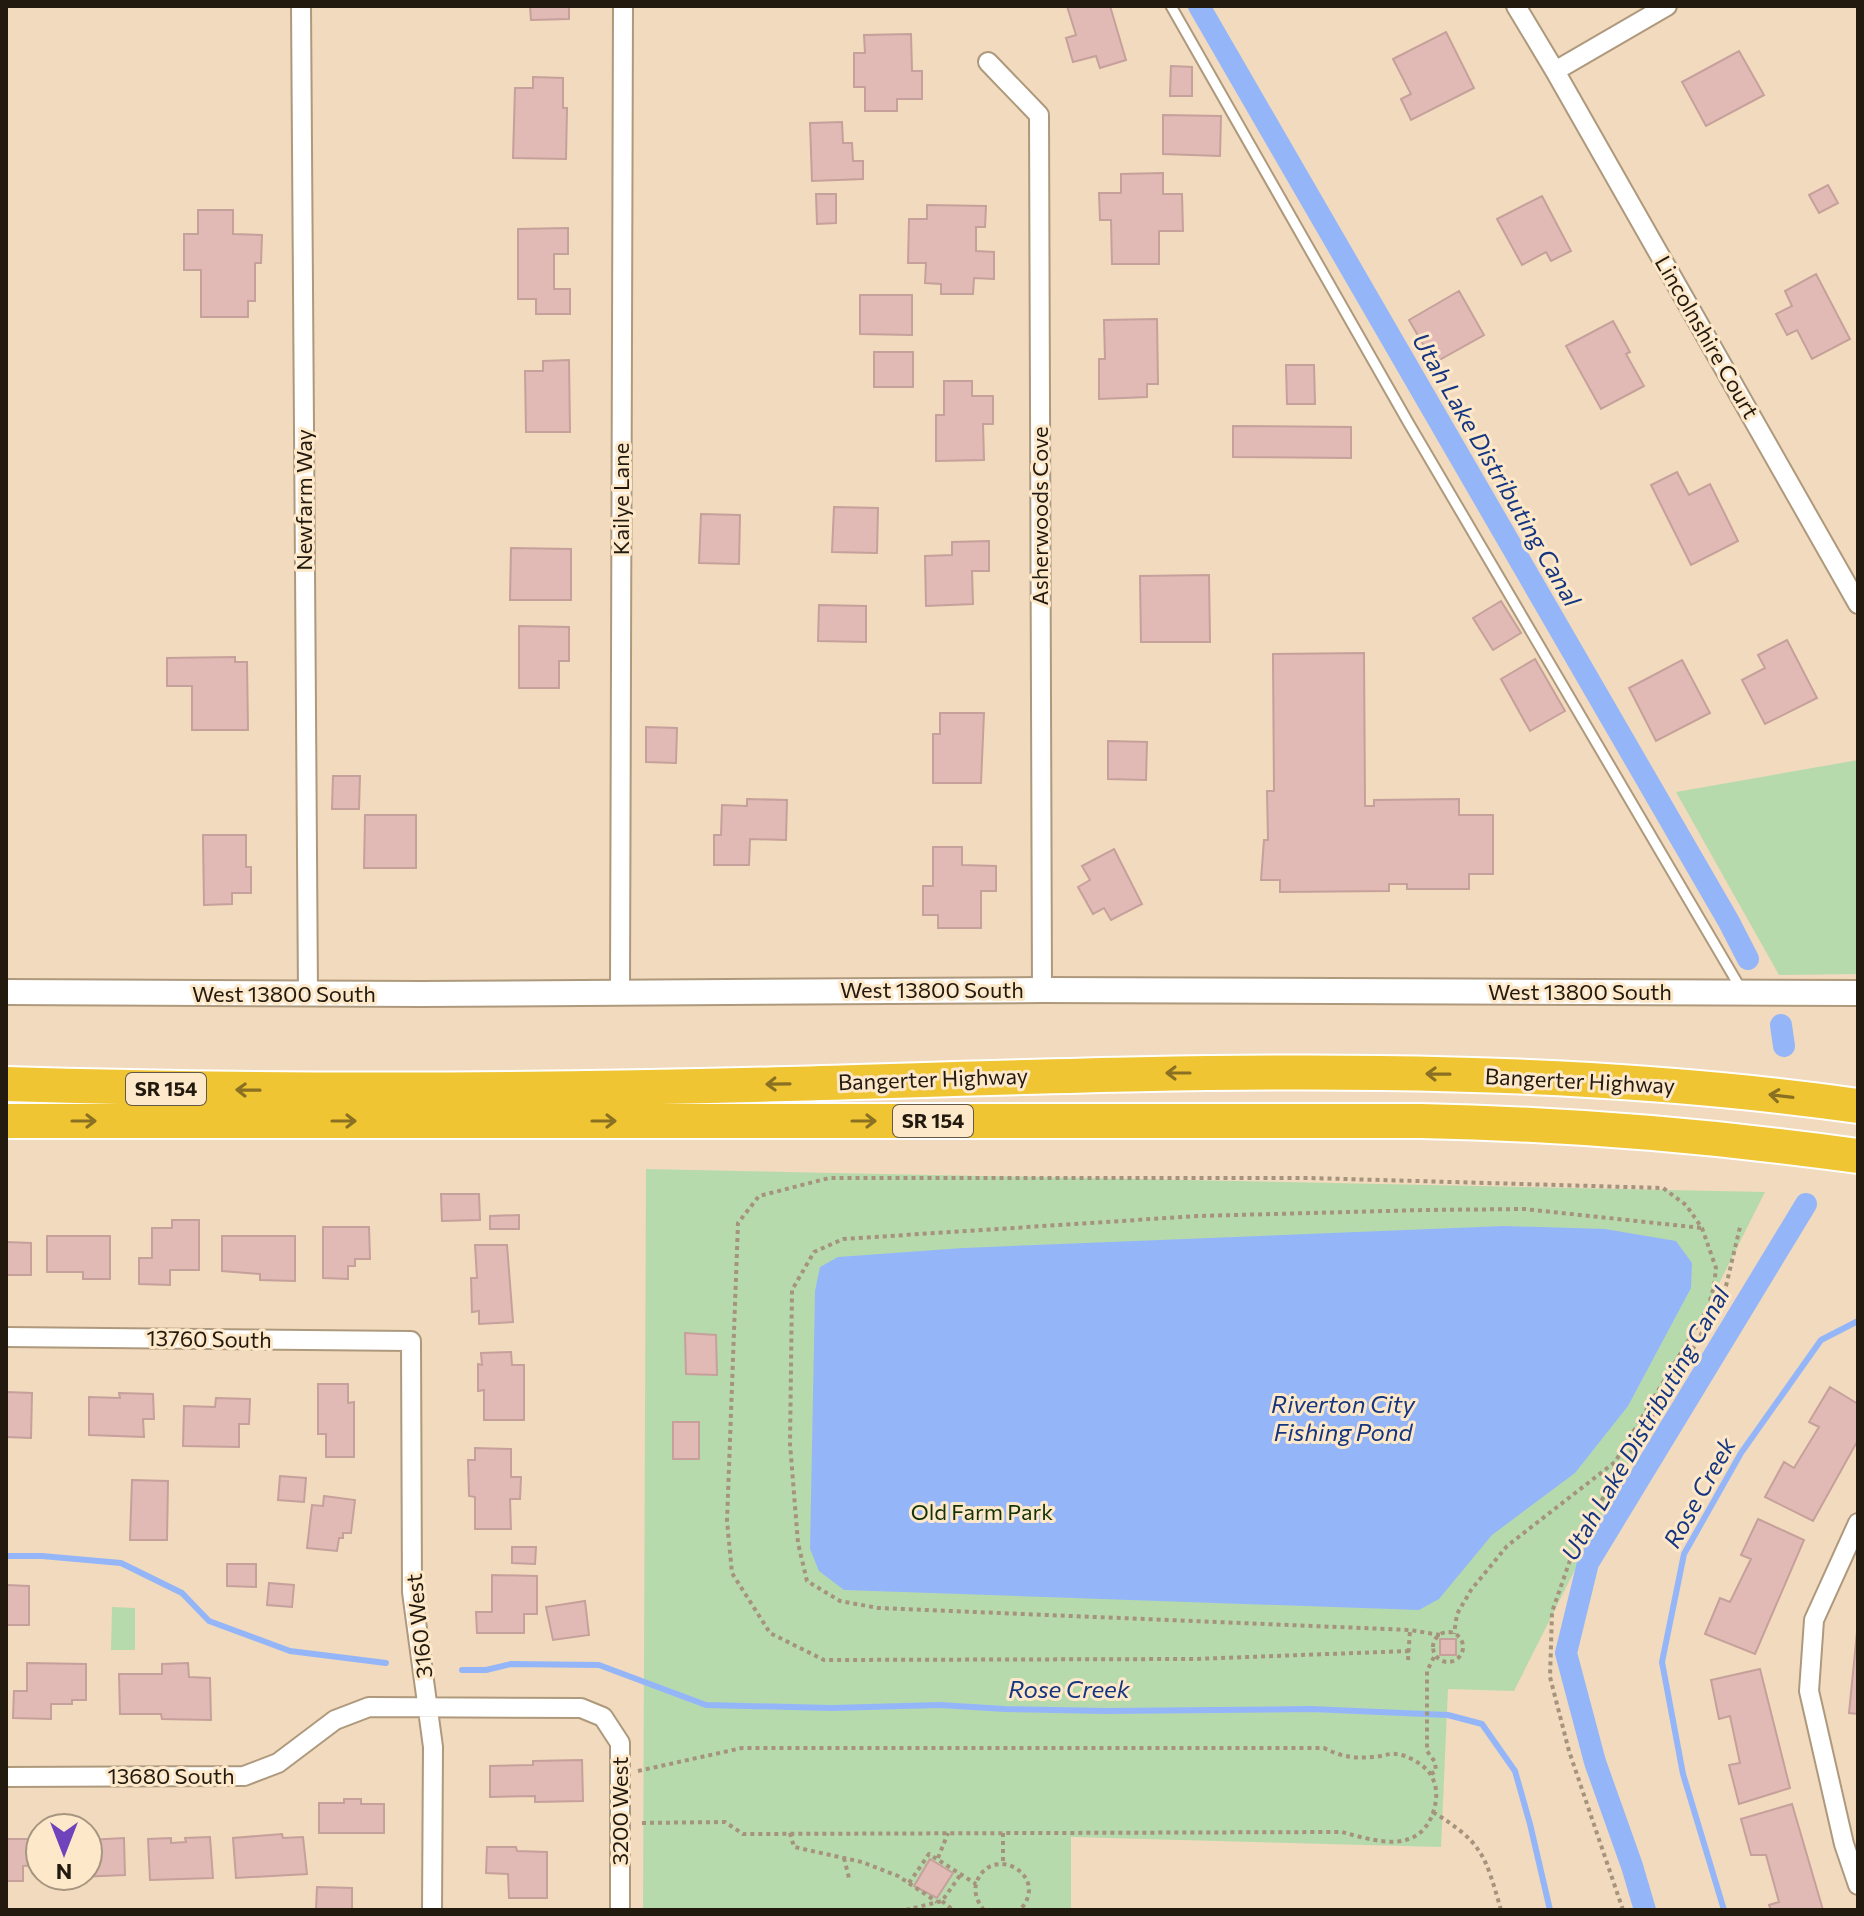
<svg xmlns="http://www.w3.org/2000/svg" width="1864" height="1916" font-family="Commissioner,sans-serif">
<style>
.green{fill:#b7daad}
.water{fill:#94b6f9}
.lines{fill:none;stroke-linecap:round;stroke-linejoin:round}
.stream{stroke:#94b6f9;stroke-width:6}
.canal{stroke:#94b6f9;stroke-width:22}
.building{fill:#e1bab5;stroke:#c6a09b;stroke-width:2}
.service-casing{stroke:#ae997d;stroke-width:13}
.minor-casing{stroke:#ae997d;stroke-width:22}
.tertiary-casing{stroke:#ae997d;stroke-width:28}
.motorway-casing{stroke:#fff;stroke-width:38}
.path{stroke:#a5937d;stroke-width:4;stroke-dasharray:4 4;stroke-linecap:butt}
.service{stroke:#fff;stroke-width:9}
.minor{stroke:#fff;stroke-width:18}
.tertiary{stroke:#fff;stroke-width:24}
.motorway{stroke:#f0c534;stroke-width:34}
.oneway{stroke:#897022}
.labels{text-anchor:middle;stroke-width:6;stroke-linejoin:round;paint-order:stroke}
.shield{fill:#fee8ca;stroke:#645847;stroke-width:2}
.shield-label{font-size:20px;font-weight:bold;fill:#221a0f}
.street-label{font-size:22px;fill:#221a0f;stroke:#fee8ca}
.park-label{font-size:22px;fill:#133307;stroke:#fee8ca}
.water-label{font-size:24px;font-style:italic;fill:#143681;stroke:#fee8ca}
</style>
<rect width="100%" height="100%" fill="#f1dabd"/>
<path class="green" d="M1858 760V974L1779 975 1676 792Z
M646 1169 1765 1192 1514 1691 1448 1689 1441 1847 1071 1837V1910H643Z
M112 1607 135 1608V1650H111Z"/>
<path class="water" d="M1504 1226 1605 1229 1676 1241 1692 1263 1691 1288 1628 1406 1575 1473 1492 1535 1439 1599 1419 1610 844 1590 819 1571 810 1549 815 1291 820 1267 838 1257 963 1248Z"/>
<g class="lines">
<path class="stream" d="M6 1556H42L121 1563 182 1593 209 1621 290 1651 386 1663
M462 1670H486L511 1664 599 1665 706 1705 832 1708 940 1705 1005 1709 1106 1711 1311 1709 1448 1715 1482 1724 1515 1771 1530 1824 1550 1910
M1724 1910 1683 1774 1662 1662 1684 1554 1741 1453 1821 1340 1858 1321"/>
<path class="canal" d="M1199 6 1729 922 1748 959
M1781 1025 1784 1046
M1645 1910 1632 1866 1595 1762 1566 1653 1588 1563 1806 1204"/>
</g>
<path class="building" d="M530 6H569V19L531 20Z
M1067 6H1110L1126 60 1100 68 1096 56 1073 62 1066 38 1076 35Z
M1446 32 1474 88 1411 120 1401 99 1411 94 1393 59Z
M911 34 912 71H922V99H897V111H865V87H854V53H865L864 35Z
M1739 51 1764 95 1706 126 1682 82Z
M1171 66 1192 67V96H1170Z
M533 77 563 78V108H567L566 159 513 158 515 88H533Z
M1163 115 1221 116 1220 156 1163 154Z
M842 122 843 143H852L853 161H863V179L812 181 810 123Z
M1163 173V194H1182L1183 231H1159V264H1112L1111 220H1100L1099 193H1121V174Z
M1828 185 1838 203 1819 213 1809 195Z
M816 194H836V223L817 224Z
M1542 196 1571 251 1551 261 1546 252 1522 265 1497 219Z
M927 205 986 206 985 227H976V251L994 252V279L974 278 973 294H941V284L925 283 926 263H908L909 219H927Z
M198 210H233V234L262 235 261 263H255V301H248V317H201V270H184V234H198Z
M568 228V254H554V289H570V314H536V299H518V229Z
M1816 274 1850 339 1812 359 1797 330 1787 335 1776 314 1792 306 1785 291Z
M1459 291 1484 335 1434 363 1409 320Z
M860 295H912V335L860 334Z
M1157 319 1158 384H1147V397L1099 399V359H1105L1104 320Z
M1613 321 1630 352 1626 354 1644 386 1601 409 1566 346Z
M874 352H913V387H874Z
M569 360 570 432H526L525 371H543V361Z
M1286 365H1314L1315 404H1287Z
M944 381H972V396H993V424H983L984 460 936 461V415H944Z
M1233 426 1351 427V458L1233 457Z
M1677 472 1689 495 1710 484 1738 541 1691 565 1651 485Z
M834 507 878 508 877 553 832 552Z
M701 514 740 515 739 564 699 563Z
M989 541V571H972L973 604 926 606 925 556 952 555V542Z
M511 548 571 549V600H510Z
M1209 575 1210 642H1141L1140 576Z
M1501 601 1521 633 1493 650 1473 618Z
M819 605 866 606V642L818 641Z
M519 626 569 627V661H559V688H519Z
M1787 640 1817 698 1765 724 1742 680 1765 668 1758 655Z
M1364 653 1365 806H1374V800L1459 799V815H1493V874H1469V889H1407V884H1389V891L1280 892V880H1261L1264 840H1268L1267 791H1274L1273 654Z
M235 657V662H247L248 730H192V686H167V658Z
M1535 659 1565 711 1530 731 1501 679Z
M1682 660 1710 713 1656 741 1629 688Z
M940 713H984L981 783H933V734H940Z
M646 727 677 728 676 763 646 762Z
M1108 741 1147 742 1146 780 1108 779Z
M333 776H360L359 809H332Z
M747 799 787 800 786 840 750 839 749 865H714V835H721L722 805 747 806Z
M365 815H416V868H364Z
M203 835H246V867H251V893H232V904L204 905Z
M933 847H962V865L996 866V891H981V928H938V915H923V886H933Z
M1114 849 1142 904 1111 920 1104 908 1093 914 1078 887 1090 880 1082 866Z
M441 1194H479L480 1220 442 1221Z
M519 1215V1229H490V1216Z
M172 1220H199V1270H170V1285L139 1284V1258H152V1228H172Z
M323 1227H369L370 1259H355V1266H348V1279L323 1278Z
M47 1236H110V1279H83V1272H47Z
M222 1236H295V1281L260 1280V1274L222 1271Z
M6 1242 31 1243V1275H6Z
M475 1245H507L513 1322 479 1324V1311L472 1312 471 1278H477Z
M685 1333 716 1335 717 1375 686 1374Z
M511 1352 512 1365H524V1420H484V1390L478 1391V1364L482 1365 481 1353Z
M318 1384H348V1403L354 1402V1457H326V1434H318Z
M1830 1387 1858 1404V1440L1813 1521 1765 1497 1784 1462 1794 1468 1819 1427 1809 1422Z
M6 1392 32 1393 31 1438 6 1437Z
M119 1393 153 1394 154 1419H143L144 1437 89 1435V1397L120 1398Z
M216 1398 250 1399 249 1424H239V1447L183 1446 184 1406 215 1407Z
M673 1422H699V1459H673Z
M475 1448 511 1449V1477H521L520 1499H510L511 1529H475V1497L469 1496 468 1460H475Z
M280 1476 306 1478 304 1502 278 1500Z
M132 1480 168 1481 167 1540H130Z
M324 1496 355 1500 351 1533H343V1538H339L337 1551 307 1548 312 1505 323 1506Z
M1758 1519 1804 1540 1755 1654 1705 1634 1720 1598 1730 1602 1751 1559 1741 1555Z
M512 1547H536L535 1564 512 1563Z
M227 1564H256V1587L227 1586Z
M492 1575 537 1576V1614H524V1633H477L476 1612H492Z
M269 1583 294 1585 292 1607 267 1605Z
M6 1585 29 1586V1625H6Z
M585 1601 589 1635 553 1640 546 1607Z
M1858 1622V1714L1849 1713Z
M1440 1639H1456V1655H1440Z
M27 1663 86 1664V1700H72V1704H51V1719L13 1718 14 1691H27Z
M188 1663 189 1677 210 1678 211 1720 162 1719 161 1714H120L119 1674H162V1664Z
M1760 1669 1790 1788 1739 1804 1729 1765 1740 1763 1730 1716 1719 1719 1711 1680Z
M582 1760 583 1801 535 1802V1796L490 1797V1766L533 1765V1761Z
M344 1799H361V1804H384V1833H319V1803H344Z
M1792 1804 1823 1910H1771L1769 1905 1779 1902 1766 1855H1751L1741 1819Z
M282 1834 283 1838 303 1837 307 1874 236 1878 233 1838Z
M210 1837 213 1878 150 1880 148 1839 171 1838V1843L186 1842 185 1838Z
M124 1838 125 1875 54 1878 88 1876V1840Z
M6 1839H38V1865L23 1866V1881H6Z
M487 1847H516L517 1851 547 1852V1898H509L508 1874 486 1873Z
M930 1859 953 1873 937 1898 914 1886Z
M317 1887 352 1888V1910H316Z"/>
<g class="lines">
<g class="service-casing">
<path id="service" d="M1171 6 1408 422 1741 989"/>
</g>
<g class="minor-casing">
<path id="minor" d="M301 6 308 994
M1516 6 1555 71 1858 604
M988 62 1039 115 1042 990
M1555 71 1667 6
M620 991 623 6
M6 1337 411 1341 412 1592 433 1747 432 1910
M1858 1523 1814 1620 1809 1691 1844 1844 1858 1885
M6 1777 244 1776 278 1763 335 1720 369 1707 581 1708 603 1717 620 1743V1910"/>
</g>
<g class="tertiary-casing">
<path id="tertiary" d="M6 992 421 994 1042 990 1858 993"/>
</g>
<g class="motorway-casing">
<path id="motorway" d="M6 1084C267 1092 528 1091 788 1084 1145 1074 1504 1056 1858 1106
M6 1121H1421C1568 1124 1713 1136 1858 1156"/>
</g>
<path class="path" d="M1433 1647a15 15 0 1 1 30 0a15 15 0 1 1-30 0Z
M1440 1635 1410 1630 878 1608 840 1601 807 1581 798 1543 790 1444 792 1290 814 1252 843 1239 1198 1216 1424 1210 1524 1209 1702 1228
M1409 1651 1194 1659 824 1660 770 1633 732 1573 727 1521 738 1223 759 1196 829 1178H1310L1663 1188 1686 1205 1702 1228 1716 1268 1714 1286 1708 1308 1615 1462 1507 1546 1471 1590 1457 1614 1454 1634
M1408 1660 1410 1630
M638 1771 742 1748H1324C1339 1756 1355 1759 1372 1757 1380 1757 1389 1753 1396 1754 1408 1755 1427 1766 1432 1777 1438 1789 1437 1800 1433 1813 1418 1855 1375 1841 1342 1832L743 1834 725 1822 639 1823
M1431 1774 1436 1771 1435 1762 1427 1751V1671L1435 1655
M1433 1812C1483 1843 1485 1855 1501 1910
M790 1833 794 1847 862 1862 898 1876 937 1902
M1003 1833V1862
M844 1858 849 1878
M938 1858 948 1833
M909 1883 929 1854 976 1884
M942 1901 953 1910
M906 1910 942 1901 961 1874
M984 1910C977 1902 973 1891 977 1881 993 1843 1051 1876 1020 1910
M1623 1910 1569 1751 1550 1677 1552 1612 1576 1543 1697 1342 1726 1286 1740 1227"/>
<use href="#service" class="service"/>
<use href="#minor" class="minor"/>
<use href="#tertiary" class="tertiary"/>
<use href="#motorway" class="motorway"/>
</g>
<defs><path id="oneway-shaft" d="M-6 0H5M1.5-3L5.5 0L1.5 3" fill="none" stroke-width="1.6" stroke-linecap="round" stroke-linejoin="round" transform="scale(2)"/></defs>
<g class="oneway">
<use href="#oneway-shaft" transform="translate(1178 1073) rotate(180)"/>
<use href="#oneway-shaft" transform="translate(1438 1074) rotate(-179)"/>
<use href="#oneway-shaft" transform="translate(778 1084) rotate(179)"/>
<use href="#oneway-shaft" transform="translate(248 1090) rotate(-179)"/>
<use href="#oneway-shaft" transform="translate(1781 1096) rotate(-173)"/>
<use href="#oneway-shaft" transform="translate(84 1121)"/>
<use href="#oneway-shaft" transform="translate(344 1121)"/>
<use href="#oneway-shaft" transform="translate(604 1121)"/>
<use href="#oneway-shaft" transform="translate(864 1121)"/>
</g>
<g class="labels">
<g class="shield">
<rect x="126" y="1073" width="80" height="32" rx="6"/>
<rect x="893" y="1105" width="80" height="32" rx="6"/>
</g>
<g class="shield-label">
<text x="166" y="1096">SR 154</text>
<text x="933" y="1128">SR 154</text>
</g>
<g class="street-label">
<text transform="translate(1707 337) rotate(60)" y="8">Lincolnshire Court</text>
<text transform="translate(621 499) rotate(-90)" y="8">Kailye Lane</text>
<text transform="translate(304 500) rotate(-90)" y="8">Newfarm Way</text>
<text transform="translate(1040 516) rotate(-90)" y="8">Asherwoods Cove</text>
<text x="932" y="998">West 13800 South</text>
<text x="1580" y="1000">West 13800 South</text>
<text x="284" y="1002">West 13800 South</text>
<text transform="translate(933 1079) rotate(-2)" y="8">Bangerter Highway</text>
<text transform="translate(1580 1081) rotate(3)" y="8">Bangerter Highway</text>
<text transform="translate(209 1339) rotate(1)" y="8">13760 South</text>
<text transform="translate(419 1626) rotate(-96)" y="8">3160 West</text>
<text x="171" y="1784">13680 South</text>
<text transform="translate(620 1811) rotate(-90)" y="8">3200 West</text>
</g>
<g class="park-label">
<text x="982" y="1520">Old Farm Park</text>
</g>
<g class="water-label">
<text transform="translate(1496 470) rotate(60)" y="8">Utah Lake Distributing Canal</text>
<text x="1343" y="1413">Riverton City<tspan x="1343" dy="28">Fishing Pond</tspan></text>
<text transform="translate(1646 1424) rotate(-60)" y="8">Utah Lake Distributing Canal</text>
<text transform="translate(1700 1493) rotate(-61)" y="8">Rose Creek</text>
<text x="1069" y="1698">Rose Creek</text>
</g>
</g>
<rect width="1864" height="1916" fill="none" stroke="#221a0f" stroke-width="16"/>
<g transform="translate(64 1852) rotate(180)"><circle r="38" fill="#fee8ca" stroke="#a6967f" stroke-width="2"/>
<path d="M0-6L14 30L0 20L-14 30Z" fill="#6e43bb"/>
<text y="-12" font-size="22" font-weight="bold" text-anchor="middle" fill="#221a0f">N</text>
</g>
</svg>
